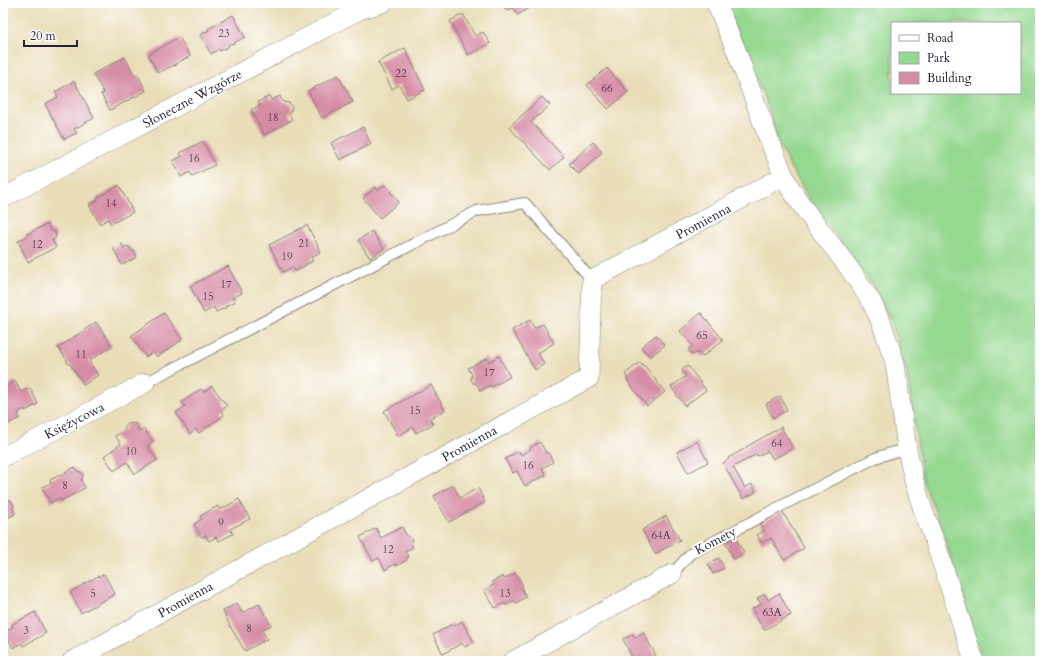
<svg xmlns="http://www.w3.org/2000/svg" width="1043" height="664" font-family="Cardo,serif">
<style>
.green{fill:#95d890;stroke:#5c7d66;fill-rule:evenodd}
.building{fill:#d68ca4}
.lines{fill:none;stroke-linecap:round;stroke-linejoin:round}
.service-casing{stroke:#86807a;stroke-width:12}
.minor-casing{stroke:#86807a;stroke-width:20}
.service{stroke:#fff;stroke-width:10}
.minor{stroke:#fff;stroke-width:19}
.labels{text-anchor:middle;stroke-width:4;stroke-linejoin:round;paint-order:stroke}
.number-label{font-size:11px;fill:#4f3c55}
.street-label{font-size:13px;fill:#22223b;stroke:#fff}
</style>
<rect width="100%" height="100%" fill="#fff"/>
<filter id="ink" filterUnits="userSpaceOnUse"><feTurbulence type="fractalNoise" baseFrequency=".025" numOctaves="2"/><feDisplacementMap in="SourceGraphic" scale="8" xChannelSelector="R" yChannelSelector="G"/><feConvolveMatrix kernelMatrix="1 2 1 2 8 2 1 2 1" color-interpolation-filters="sRGB"/></filter>
<filter id="wash" filterUnits="userSpaceOnUse"><feTurbulence type="fractalNoise" baseFrequency=".012" numOctaves="4" result="noise"/><feDisplacementMap in="SourceGraphic" scale="16" xChannelSelector="R" yChannelSelector="G"/><feGaussianBlur stdDeviation="0.9" result="paint"/><feColorMatrix in="noise" values="0 0 0 0 0 0 0 0 0 0 0 0 0 0 0 0 0 1.4 0 .05"/><feComposite in="paint" operator="in"/></filter>
<g filter="url(#wash)">
<rect width="100%" height="100%" fill="#eadeb9"/>
<path class="green" d="M725 3H1040V661H985L980 651 974 632 943 532 923 481 907 373 892 324 881 300 872 284 811 201 789 165 778 142 769 109ZM892 23H1020V93H892Z"/>
<g id="blocks">
<path class="building" d="M502 3H537L518 15 513 8 507 11Z
M463 14 475 36 483 32 490 43 468 55 450 21Z
M233 15 245 37 232 44 231 43 228 45 229 46 220 51 219 49 211 54 200 35 209 30 208 29Z
M179 37 190 56 175 64 176 66H175L174 65 158 73 148 55Z
M405 48 425 90 407 99 399 85 392 89 378 62Z
M125 57 135 76 138 75 146 91 110 110 101 94 104 93 93 74Z
M607 68 628 92 608 109 587 85Z
M338 75 353 102 322 118 308 91Z
M74 81 94 118 74 129 77 133 64 139 45 104 58 97 55 92Z
M269 96 271 100 280 96 283 102 289 103 292 108 289 114 292 120 264 135 251 110 260 106 258 102Z
M542 97 550 105 531 122 564 157 550 170 509 127Z
M363 127 371 144 340 160 331 143Z
M203 141 215 165 192 176 190 172 181 177 173 161 182 156 180 153Z
M593 142 602 152 579 174 569 164Z
M119 185 133 212 111 224 108 219 100 224 89 205 98 200 97 198Z
M385 185 399 202 380 218 363 198 376 187 378 190Z
M47 224 51 231 55 232 56 235 55 239 52 240 56 247 28 262 18 241 26 237V235Z
M307 225 321 252 311 257 313 261 305 265V266L295 271 293 267 283 272 269 245Z
M372 231 384 249 370 258 358 240Z
M121 243 124 248 126 246 131 248V250L134 251 137 257 122 265 113 248Z
M228 266 242 293 232 298 235 302 226 306 227 307 216 312 214 307 204 313 190 286Z
M164 313 182 340 157 357 153 352 146 357 131 336Z
M701 313 723 340 702 357 698 352 693 355 688 349 693 346 680 331Z
M530 320 534 328 543 324 554 343 538 353 544 364 535 370 512 330Z
M96 322 112 346 89 361 98 375 84 385 70 364H68L67 362V360L58 348Z
M656 335 665 345 650 357 641 347Z
M499 356 510 377 491 387 490 385 480 391 477 384 473 383 471 379 472 375 468 368 487 358 489 362Z
M640 362 644 366H645L665 392 647 406 627 380 628 379 625 374Z
M688 366 706 390 685 406 671 387 686 376 682 370Z
M15 381 21 392 30 388 38 404 25 411 24 409 18 413 20 418 4 426 3 423V388Z
M431 385 445 410 430 418 433 424 416 433 413 427 398 436 384 411Z
M212 386 227 406 221 411 224 415 199 433 196 429 190 434 176 413 185 406 182 402 201 389 204 392Z
M780 396 787 410 773 418 766 404Z
M130 423 133 424 135 423 140 432 144 429 153 442 147 446 157 460 135 474 127 462 114 471 104 456 121 444 115 436 125 430V426Z
M781 427 793 448 773 459 768 451 758 456 757 454 733 467 745 488 752 484 756 492 743 499 723 463 729 459 728 458 746 448V447Z
M697 441 708 462 688 473 677 452Z
M540 442 546 453 548 452 553 462 542 468 546 475 525 486 517 471 513 473 505 459 519 451 521 455 531 449 530 448Z
M75 467 77 471 81 472 83 476 81 480 85 488 61 501 59 498 51 503 42 487 51 483 50 480 60 475V476L66 473 65 472Z
M453 485 460 498 478 488 485 502 449 522 434 496Z
M5 492 8 500H11L14 506 13 509 15 514 3 520V493Z
M239 499 250 519 230 529 233 534 219 541 216 537 209 541 206 535 201 537 194 524 202 519 200 516 218 506 220 510Z
M782 511 804 548 784 560 771 538 762 543 757 535 764 531 760 524Z
M666 516 680 540 655 554 642 530Z
M402 527 407 536 410 537 412 540 411 544 413 547 405 552 409 557 406 558 407 560 396 566 395 564 385 570 379 558 373 561 360 537 376 528 381 538Z
M735 537 744 553 734 559 725 542Z
M719 558 724 568 713 574 708 564Z
M516 573 523 586 521 587 526 597 516 603 514 600 505 605 504 603 495 608 484 590 494 585 492 582 503 576 504 579Z
M104 574 115 594 81 613 70 592 98 576 99 577Z
M779 593 791 615 764 630 752 609 761 604 757 598 765 594 768 600Z
M237 603 242 613 259 604 271 625 262 630 267 639 245 651 230 626 223 611Z
M35 612 46 633 23 646 21 643 13 648 5 632 13 627 11 625Z
M462 621 474 642 465 647 462 643 443 654 433 635 452 624 454 626Z
M644 633 658 660 656 661H634L623 639 633 634 635 638Z"/>
</g>
</g>
<g filter="url(#ink)">
<use href="#blocks" fill-opacity="0" stroke="#86807a" stroke-width="1"/>
<g class="lines">
<g class="service-casing">
<path id="service" d="M145 383 477 211 525 203 592 280
M672 574 690 554 787 503 875 458 891 453 907 449"/>
</g>
<g class="minor-casing">
<path id="minor" d="M716 3 736 50 768 137 784 176 792 191 805 210 849 268 871 301 882 324 895 363 907 449 914 481 923 510 935 542 974 661
M3 198 359 10 383 3
M3 457 145 383
M72 661 589 378 592 280 784 176
M513 661 672 574"/>
</g>
<use href="#service" class="service"/>
<use href="#minor" class="minor"/>
</g>
</g>
<g class="labels">
<g class="number-label">
<text x="224" y="37">23</text>
<text x="401" y="77">22</text>
<text x="607" y="92">66</text>
<text x="273" y="121">18</text>
<text x="194" y="162">16</text>
<text x="111" y="207">14</text>
<text x="304" y="247">21</text>
<text x="37" y="248">12</text>
<text x="287" y="260">19</text>
<text x="226" y="288">17</text>
<text x="208" y="300">15</text>
<text x="702" y="339">65</text>
<text x="81" y="358">11</text>
<text x="489" y="376">17</text>
<text x="415" y="414">15</text>
<text x="777" y="447">64</text>
<text x="131" y="455">10</text>
<text x="528" y="469">16</text>
<text x="65" y="489">8</text>
<text x="221" y="526">9</text>
<text x="661" y="539">64A</text>
<text x="388" y="553">12</text>
<text x="93" y="597">5</text>
<text x="505" y="597">13</text>
<text x="772" y="616">63A</text>
<text x="249" y="632">8</text>
<text x="26" y="634">3</text>
</g>
<g class="street-label">
<text transform="translate(192 98) rotate(-28)" y="5">Słoneczne Wzgórze</text>
<text transform="translate(703 221) rotate(-28)" y="5">Promienna</text>
<text transform="translate(74 420) rotate(-27)" y="5">Księżycowa</text>
<text transform="translate(469 443) rotate(-29)" y="5">Promienna</text>
<text transform="translate(715 540) rotate(-28)" y="5">Komety</text>
<text transform="translate(185 599) rotate(-29)" y="5">Promienna</text>
</g>
</g>
<rect width="1043" height="664" fill="none" stroke="#fff" stroke-width="16"/>
<rect x="891" y="22" width="130" height="72" fill="#ffffff" stroke="#a7a7b1"/>
<rect x="899" y="35" width="20" height="6" fill="#ffffff" stroke="#a7a7b1"/>
<text x="927" y="42" font-size="12" fill="#22223b">Road</text>
<rect x="899" y="52" width="20" height="12" fill="#95d890" stroke="#a7a7b1"/>
<text x="927" y="62" font-size="12" fill="#22223b">Park</text>
<rect x="899" y="72" width="20" height="12" fill="#d68ca4" stroke="#a7a7b1"/>
<text x="927" y="82" font-size="12" fill="#22223b">Building</text>
<path d="M24 40v6h53v-6" fill="none" stroke="#22223b" stroke-width="2"/>
<text x="30" y="40" font-size="12" fill="#22223b" stroke="#ffffff" stroke-width="3" paint-order="stroke">20 m</text>
</svg>
